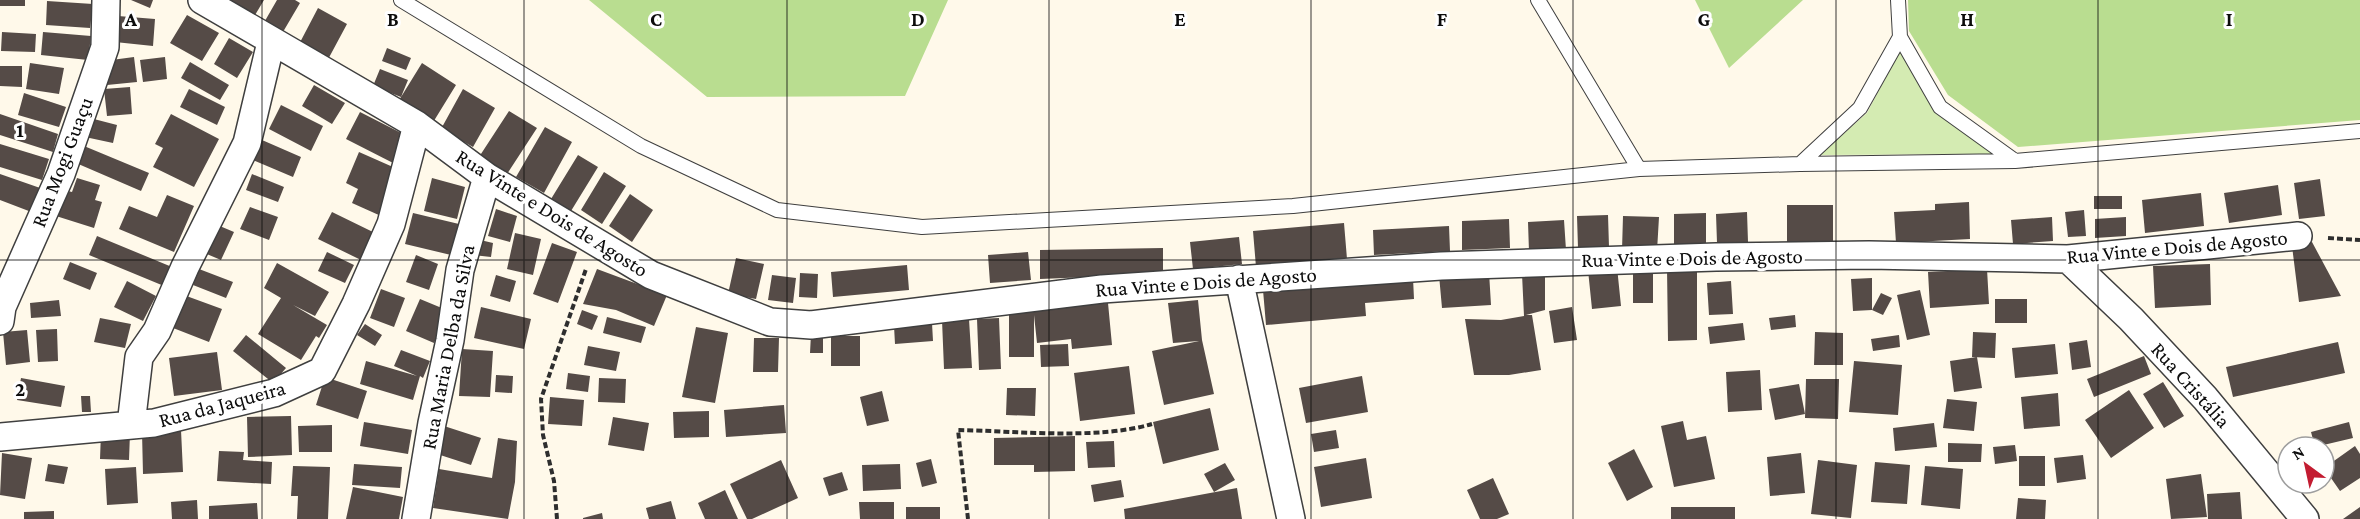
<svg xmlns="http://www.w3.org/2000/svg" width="2360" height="519" font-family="'Crimson Pro',serif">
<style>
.green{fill:#d4ebb2}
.forest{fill:#b9dd90}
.building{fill:#554b47}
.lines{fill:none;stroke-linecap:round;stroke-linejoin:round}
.lane-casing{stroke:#3f3f3f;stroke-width:16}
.street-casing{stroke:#3f3f3f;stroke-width:30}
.path{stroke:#2e2e2e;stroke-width:4;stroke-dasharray:6 3;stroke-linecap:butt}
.lane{stroke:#fff;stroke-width:14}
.street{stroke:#fff;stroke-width:27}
.grid{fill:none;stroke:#0c0c0c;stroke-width:1.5;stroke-opacity:0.55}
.labels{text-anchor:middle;stroke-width:6;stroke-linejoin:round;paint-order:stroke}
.street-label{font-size:21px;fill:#0c0c0c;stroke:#fff}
.grid-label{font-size:20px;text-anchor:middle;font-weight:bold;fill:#0c0c0c;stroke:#fff;stroke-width:6;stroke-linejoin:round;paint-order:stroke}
</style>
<rect width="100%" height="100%" fill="#fff9ea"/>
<path class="green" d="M1900 50 1936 113 1995 154 1820 155 1867 113Z"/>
<path class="forest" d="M589 0H948L905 96 707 97Z
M1695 0H1803L1729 68Z
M1908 0H2360V120L2018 147 1948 95 1909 31Z"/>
<path class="building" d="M0 0H25V6H0Z
M131 0H153L150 8Z
M229 0H264L252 20 226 5Z
M277 0H295L300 3 280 37 262 26Z
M47 1 93 4 90 28 46 25Z
M318 8 347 24 325 65 296 50Z
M187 15 219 33 202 61 170 43Z
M118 16 155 19 153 46 115 42Z
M2 32 36 34 35 52 1 51Z
M43 32 91 36 88 60 41 55Z
M229 38 253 52 237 78 214 64Z
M387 48 411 58 406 70 382 61Z
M134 57 137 82 107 85 104 61Z
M165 57 167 79 143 82 140 60Z
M190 62 229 85 220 100 181 78Z
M30 63 64 68 59 94 26 89Z
M422 63 456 85 432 124 398 102 401 97 373 86 380 69 408 80 401 97Z
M0 66H22V87L0 86Z
M314 85 345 103 332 124 302 106Z
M130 87 132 114 107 116 104 89Z
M189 89 225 107 217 125 180 107Z
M463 89 495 108 473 147 441 129Z
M24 93 66 107 59 127 18 115Z
M281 105 323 126 311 151 269 129Z
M509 111 537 128 507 174 479 157Z
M360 112 411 138 397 165 346 139Z
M0 114 58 134 53 152 0 135Z
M171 114 219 139 194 187 153 167 163 148 155 144Z
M90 118 117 125 113 143 85 137Z
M545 127 572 142 544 193 516 177Z
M262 140 301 157 293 177 253 160Z
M0 144 49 159 42 180 0 167Z
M84 146 149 173 141 191 76 163Z
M359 152 402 171 381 216 352 203 358 189 346 183Z
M578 155 598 167 571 211 551 199Z
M604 172 626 186 602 224 581 210Z
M0 174 43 189 34 213 0 200Z
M252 174 284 187 278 202 246 190Z
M77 178 100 185 95 200 102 202 94 228 56 216 64 190 72 192Z
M432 178 465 187 457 219 424 211Z
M2320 179 2325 216 2299 219 2294 183Z
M2278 185 2282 215 2229 223 2224 193Z
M2201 193 2204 226 2145 233 2142 200Z
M630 194 653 210 632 242 609 226Z
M167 195 194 206 174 252 119 229 129 206 157 217Z
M2094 196H2122V209H2094Z
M1969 202 1970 239 1896 243 1894 212 1935 210V204Z
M1787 205H1833V247H1787Z
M250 207 278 217 269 240 240 229Z
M496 209 517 216 510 242 488 236Z
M2084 210 2086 236 2068 237 2065 212Z
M332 212 375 233 361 260 318 239Z
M1747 212 1748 242 1717 243 1716 214Z
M413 213 459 224 451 255 405 244Z
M1706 213V247H1674V214Z
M1608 215 1609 247 1578 248 1577 216Z
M1623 216 1659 217 1657 251 1622 250Z
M2052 217 2053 241 2013 244 2011 220Z
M2126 217V236L2095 238V219Z
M1509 219 1510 248 1462 250V221Z
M1564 220 1566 250 1529 252 1528 222Z
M1344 223 1347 259 1256 267 1253 231Z
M215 224 234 232 221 260 202 252Z
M1449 226 1450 251 1374 255 1373 230Z
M515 233 541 239 533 275 507 269Z
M97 236 172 267 164 286 89 255Z
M1239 237 1242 264 1193 269 1190 242Z
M476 239 493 243 491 257 473 255Z
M2312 242 2341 296 2299 302 2292 246Z
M552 243 577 252 558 303 533 294Z
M1163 248V274L1040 279V250Z
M327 252 354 265 345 283 318 271Z
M1028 252 1031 280 990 283 988 255Z
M416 255 438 264 429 290 406 282Z
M736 258 764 264 756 299 728 294Z
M70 262 97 273 90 290 63 279Z
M277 263 329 292 315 316 293 305 327 325 319 338 316 336 301 360 258 334 281 298 264 288Z
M2210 264 2211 305 2155 308 2153 266Z
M907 265 909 290 833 297 831 272Z
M1633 265H1653V303H1633Z
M1617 267 1621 306 1592 309 1588 270Z
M1667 268H1697V340L1668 341Z
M199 269 233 282 226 298 193 285Z
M597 269 667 295 654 326 616 310 583 304Z
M1987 269 1989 304 1930 308 1928 272Z
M1489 272 1491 305 1442 308 1439 275Z
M800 273 818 274 817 298 799 297Z
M1545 273V310L1526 315H1532L1541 370 1509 375H1474L1465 319 1501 320 1524 316 1522 274Z
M496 275 516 281 510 302 490 296Z
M772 275 796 278 793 303 768 300Z
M1413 278 1414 299 1365 303 1366 316 1266 325 1263 290Z
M1872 278V310L1881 293 1892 298 1883 315 1872 310 1853 311 1851 279Z
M127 281 156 296 143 321 114 307Z
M1731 281 1733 314 1709 315 1707 283Z
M381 289 405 298 394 327 370 318Z
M1920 290 1930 335 1907 340 1897 295Z
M181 294 222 309 209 342 168 326Z
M420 299 449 311 434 343 406 331Z
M1995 299H2027V323H1995Z
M59 300 61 316 31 318 30 303Z
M1198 300 1202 340 1214 394 1164 405 1152 351 1199 341 1173 343 1168 303Z
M1108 303 1112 345 1072 349 1071 339 1037 343 1034 315V357H1009V313L1034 312V310Z
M481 307 531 319 524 349 474 338Z
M1572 307 1577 340 1554 343 1549 311Z
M582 310 598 316 592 330 577 324Z
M1795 315 1796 327 1771 330 1769 318Z
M607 317 646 327 641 343 603 333Z
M100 318 131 324 125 348 94 342Z
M999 318 1001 369 979 370 977 319Z
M969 319 972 368 944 369 942 320Z
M932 323 933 341 895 344 894 326Z
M1743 323 1745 340 1710 344 1708 327Z
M365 324 382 335 375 346 357 335Z
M696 327 728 333 715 403 682 397Z
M57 329 58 361 38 362 36 330Z
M27 330 30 362 6 365 3 332Z
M1815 332 1843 333V365H1814Z
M1973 332 1996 333 1995 358 1972 357Z
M811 334 823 335V353H810Z
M246 335 286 368 273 383 233 351Z
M1899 335 1900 347 1873 351 1871 339Z
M831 336H860V366H831Z
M754 338H779L778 372H753Z
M2087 340 2091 367 2072 370 2069 343Z
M2338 342 2345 373 2233 397 2226 367Z
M1068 344 1069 366 1041 367 1040 345Z
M2055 344 2058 374 2015 378 2012 348Z
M588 346 620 352 616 371 584 365Z
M462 349 493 351 490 397 459 396Z
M401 350 430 361 423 378 420 376 413 400 360 384 366 361 417 376 394 366Z
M217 352 222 390 174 396 169 358Z
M2144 356 2151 374 2094 397 2087 379Z
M1977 357 1982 388 1954 392 1950 361Z
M1854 361 1902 365 1898 415 1849 412Z
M1129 366 1135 414 1080 421 1074 373Z
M1760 370 1762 410 1728 412 1726 372Z
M568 373 590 376 588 392 566 389Z
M496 375 513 376 512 393 495 392Z
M1362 376 1368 412 1306 423 1299 388Z
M325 377 367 391 358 419 316 405Z
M21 378 65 386 61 407 17 400Z
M599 378 626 379 625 403 598 402Z
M1806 379H1839L1838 419 1805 418Z
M2163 382 2184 416 2164 428 2143 394Z
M1799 384 1805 414 1775 420 1769 389Z
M1007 388H1036L1035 416 1006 415Z
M2129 390 2154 428 2111 458 2085 420Z
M882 391 889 421 867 426 860 397Z
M2058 393 2060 426 2024 429 2021 397Z
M81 396H90L91 412H82Z
M550 397 584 400 582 426 548 424Z
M1947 399 1977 402 1974 431 1943 428Z
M784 405 786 433 726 437 724 410Z
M1210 408 1219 450 1163 464 1153 422Z
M709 411V437L674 438 673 412Z
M291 416 292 455 248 457 247 417Z
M613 417 649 423 644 451 608 445Z
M1683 421 1687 440 1706 436 1715 479 1674 487 1661 426Z
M364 422 412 430 408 454 360 446Z
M2349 422 2353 438 2315 447 2311 432Z
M1934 423 1937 447 1895 451 1893 428Z
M332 425V452H299L298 426Z
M444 426 481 438 471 465 434 453Z
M181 430 183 472 143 474 142 432Z
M1336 430 1339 448 1314 452 1311 434Z
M101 432 130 433 129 460 100 459Z
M1075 436V471L1034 472V465H994V438Z
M498 438 517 441 515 482 508 519 433 508 439 469 492 478Z
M1114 441 1115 467 1088 468 1086 442Z
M1948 443 1982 444 1981 462H1948Z
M2015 445 2017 461 1995 464 1993 447Z
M2355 446 2360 454V478L2340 491 2324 468Z
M1634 449 1653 487 1627 501 1608 463Z
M219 451 244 452 243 460 272 462 271 484 217 481Z
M2 453 32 458 25 499 0 495Z
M1801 453 1805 493 1770 496 1767 457Z
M2083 455 2086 479 2057 483 2054 458Z
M2019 456H2045V486H2019Z
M1366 458 1372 498 1321 507 1314 467Z
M931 459 937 483 922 487 916 463Z
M781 460 798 498 752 519H747L730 484Z
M1818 460 1857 465 1851 518 1811 514Z
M1875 462 1910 465 1907 504 1871 502Z
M1225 463 1235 480 1214 492 1204 474Z
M48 464 68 467 64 484 45 481Z
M354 464 402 467 400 488 352 485Z
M900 464 901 489 863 491 862 465Z
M293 466 330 467 328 519H297L298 496H291Z
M1925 466 1963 469 1960 509 1921 505Z
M136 467 138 503 107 505 105 469Z
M842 472 848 490 829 496 823 478Z
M2201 474 2207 517 2171 519 2166 479Z
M1493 478 1509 514 1497 519H1480L1467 490Z
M1121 480 1124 497 1094 502 1091 485Z
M353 487 403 497 399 519H346Z
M1237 488 1242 519H1125L1124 509Z
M725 490 738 519H705L698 503Z
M2240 492 2242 519H2208L2207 494Z
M2018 498 2046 500 2045 519H2016Z
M197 500 198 519H172L171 502Z
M671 501 676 519H649L646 508Z
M859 502H894V519H860Z
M257 503 258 519H209V506Z
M906 507H940V519H906Z
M1671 507H1735V519H1671Z
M2360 507V519H2343Z
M54 511V519H24V512Z
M602 513 603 519H583V518Z"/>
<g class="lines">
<g class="lane-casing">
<path id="lane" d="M401 0 641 146 777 210 922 227 1293 206 1639 169 1800 164
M1538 0 1639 169
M1898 0 1900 37 1860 108 1800 164 2015 161
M1900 37 1940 107 2015 161 2360 131"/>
</g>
<g class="street-casing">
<path id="street" d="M202 0 417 125 487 177 651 275 770 322 811 325 1102 289 1441 266 1716 257 1869 255 2068 259 2298 236
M2068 259 2131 319 2205 398 2305 519
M1239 279 1291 519
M0 321 2 307 61 174 105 47 106 0
M131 425 139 357 157 331 185 267 247 143 271 42
M0 437 154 423 274 393 322 371 356 304 391 224 417 125
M416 519 432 423 450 340 460 270 487 177"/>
</g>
<path class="path" d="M2328 238 2360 240
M557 519 554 481 543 435 541 399 586 269
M968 519 958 430C1016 431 1098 440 1152 424"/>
<use href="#lane" class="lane"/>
<use href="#street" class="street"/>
</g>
<path class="grid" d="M262 0V519M524 0V519M787 0V519M1049 0V519M1311 0V519M1573 0V519M1836 0V519M2098 0V519M0 260H2360"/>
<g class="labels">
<g class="street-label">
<text transform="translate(62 162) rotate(-69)" y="7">Rua Mogi Guaçu</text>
<text transform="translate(552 213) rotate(32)" y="7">Rua Vinte e Dois de Agosto</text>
<text transform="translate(2177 247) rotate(-5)" y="7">Rua Vinte e Dois de Agosto</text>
<text transform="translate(1692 258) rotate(-1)" y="7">Rua Vinte e Dois de Agosto</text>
<text transform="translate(1206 282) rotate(-4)" y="7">Rua Vinte e Dois de Agosto</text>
<text transform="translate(448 347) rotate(-79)" y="7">Rua Maria Delba da Silva</text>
<text transform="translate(2191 385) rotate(48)" y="7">Rua Cristália</text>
<text transform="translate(222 404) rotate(-15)" y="7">Rua da Jaqueira</text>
</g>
</g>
<g class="grid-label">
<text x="131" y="26">A</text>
<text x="393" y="26">B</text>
<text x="656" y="26">C</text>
<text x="918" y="26">D</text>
<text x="1180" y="26">E</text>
<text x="1442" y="26">F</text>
<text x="1704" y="26">G</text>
<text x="1967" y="26">H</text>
<text x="2229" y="26">I</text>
<text x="20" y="137">1</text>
<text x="20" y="396">2</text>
</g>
<g transform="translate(2306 465) rotate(327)"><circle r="28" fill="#ffffff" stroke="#9e9e9e" stroke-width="1.5"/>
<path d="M0-4.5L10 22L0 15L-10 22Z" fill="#c31c31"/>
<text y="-9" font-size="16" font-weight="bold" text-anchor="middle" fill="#0c0c0c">N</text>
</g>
</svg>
